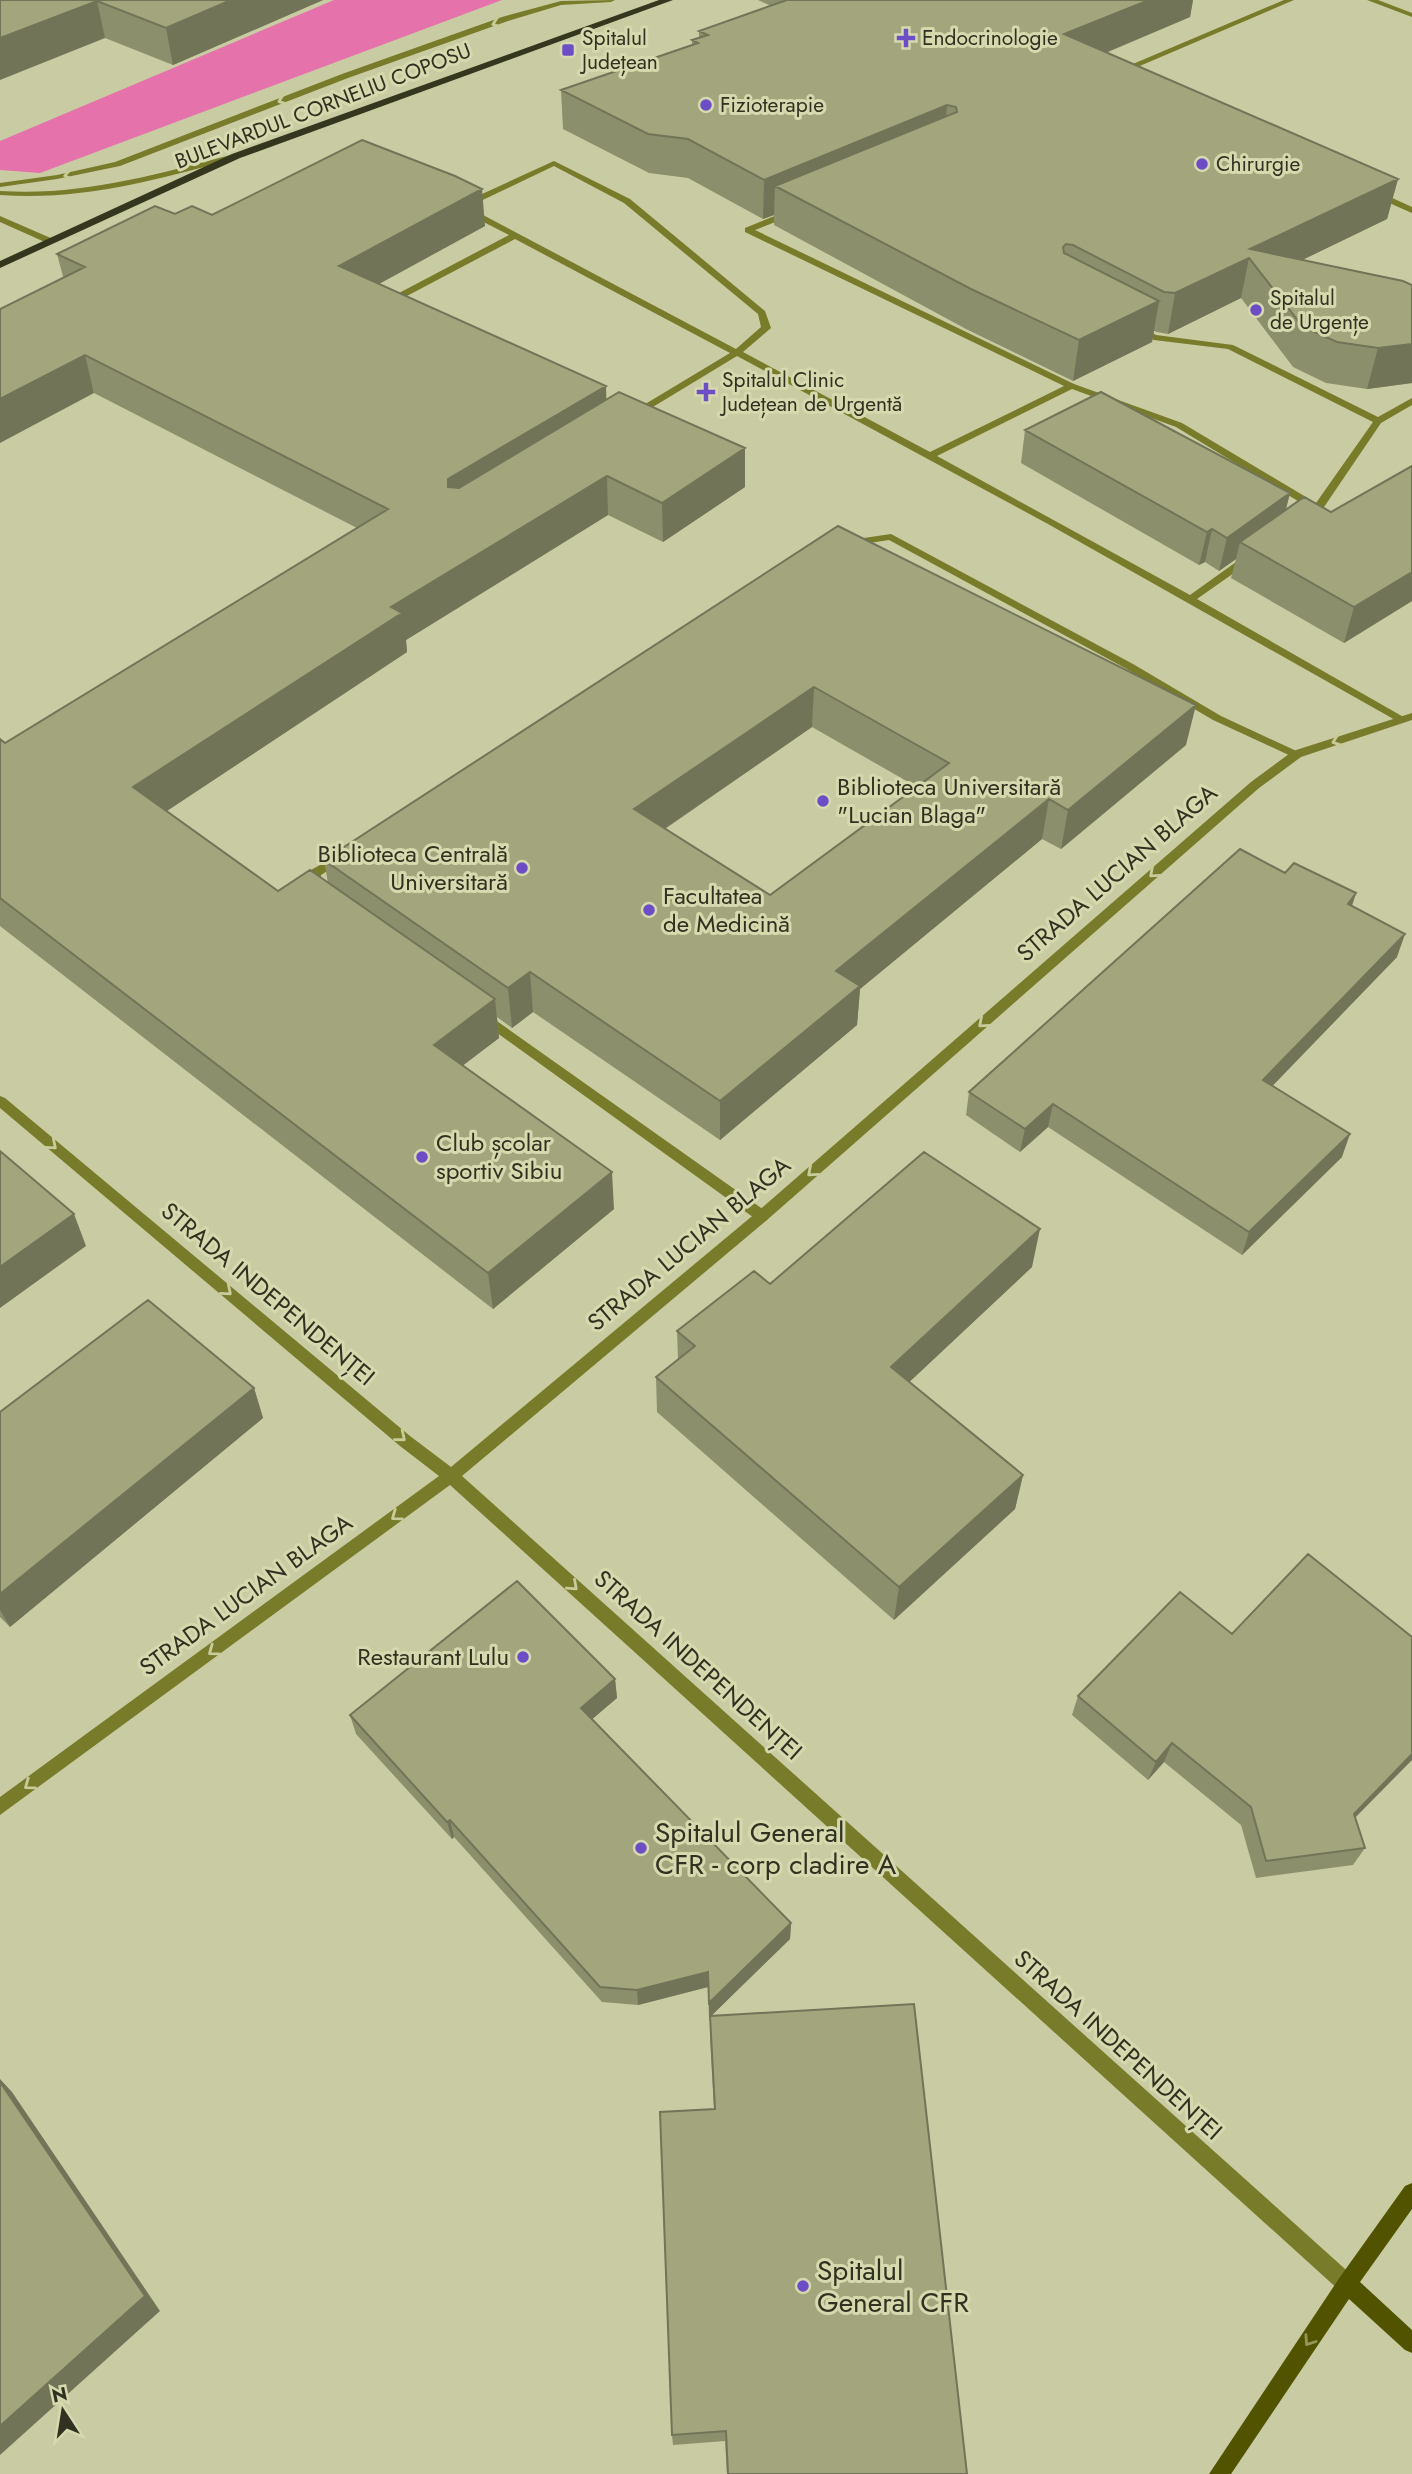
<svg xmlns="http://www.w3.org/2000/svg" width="1412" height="2474" font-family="Jost,sans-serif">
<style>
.green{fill:#e572ab}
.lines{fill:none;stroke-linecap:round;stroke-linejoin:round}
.lane{fill:#787b2a;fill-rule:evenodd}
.street{fill:#787b2a;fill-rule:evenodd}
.secondary{fill:#515301;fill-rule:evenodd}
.primary{fill:#35361e;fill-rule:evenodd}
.wall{fill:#8c8f6c;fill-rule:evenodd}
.shaded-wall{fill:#727458}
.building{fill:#a3a67d;stroke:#727458;stroke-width:2;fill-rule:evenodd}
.oneway{stroke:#c8cb9a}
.oneway2{stroke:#949658}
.poi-dot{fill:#6d4dc6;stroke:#d6d9ae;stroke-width:2.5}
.labels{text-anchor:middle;stroke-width:6;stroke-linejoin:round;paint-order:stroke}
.far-poi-label{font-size:21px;fill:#303120;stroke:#d6d9ae;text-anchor:start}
.far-street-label{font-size:21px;fill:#303120;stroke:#d6d9ae}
.poi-label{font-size:24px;fill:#303120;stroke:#d6d9ae;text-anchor:start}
.street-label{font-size:24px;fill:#303120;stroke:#d6d9ae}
.near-poi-label{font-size:28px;fill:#303120;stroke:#d6d9ae;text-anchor:start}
</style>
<rect width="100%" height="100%" fill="#c9cca2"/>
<path class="green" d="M334 0H502L40 173 0 170V141Z"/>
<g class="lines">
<path class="lane" d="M615 0 611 2 561 5 508 21 348 78 120 166 57 179 0 187V183L57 175 115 162 342 74 502 17 561 1Z
M1284 0H1294L1121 74 1114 72Z
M1367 0H1378L1412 13V17Z
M554 161 630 199 765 311 771 328 743 352 930 452 1064 386 745 232V228L787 211H793V215L755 230 1074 384 1182 423 1316 503 1373 422 1228 349 1154 340 1134 330V326H1140L1156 335 1233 345 1378 417 1412 398V405L1381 423 1322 510 1306 520 1301 517 1311 509 1176 427 1072 389 937 456 1190 595 1243 557H1251V561L1197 599 1407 719 1405 721H1397L1048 524 737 356 638 416H632V412L730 353 515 239 405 297H399V293L509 235 458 209V205ZM554 166 624 203 758 314 761 327 736 349 468 207Z
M1371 191H1377L1412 207V213L1371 195Z
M891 534 1133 664 1221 716 1303 754 1301 757H1293L1213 720 1125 668 889 540 850 546 845 543 850 540Z
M341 853 345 854V860L321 875 318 896H310L308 893 311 870Z
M484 1012 767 1212 769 1216 767 1220H757L479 1020 478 1017Z"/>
<path class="street" d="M231 155H234V159C156 180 81 201 0 195V191C81 196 154 175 231 155Z
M0 216 53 239 54 241 47 243 0 222Z
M1412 713V720L1301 757 1259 788 767 1220 462 1476 1354 2277 1357 2284 1354 2291 1347 2294 1340 2291 450 1485 0 1815V1797L439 1476 400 1446 0 1108V1096L5 1098 410 1436 451 1467 757 1212 1251 782 1293 751Z"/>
<path class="secondary" d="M1412 2183V2209L1360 2282 1412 2330V2353L1405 2350 1349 2299 1231 2474H1209L1340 2277 1405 2186Z"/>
<path class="primary" d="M659 0H673L240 158 0 268V261L232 154Z"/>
</g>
<path class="wall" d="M0 0H323L173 65 105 38Z
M758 0H1193L1190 17 1106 53 1398 179 1387 219 1302 260 1412 285V383L1367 389 1326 383 1293 367 1241 298 1168 334 1157 332 1154 331 1152 342 1073 381 966 329 774 225V215L763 219 688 178 649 173 563 129 561 90 692 45V40L699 38V31L771 6Z
M175 214 212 215 485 226 379 284 606 400 745 487 663 542 608 515 406 640 407 652 167 811 278 891 328 883 324 860 838 526 1186 745 1061 849 1042 839 860 989 857 1025 720 1140 533 1012 512 1028 497 1017 499 1038 463 1065 614 1209 493 1309 0 926V739L5 743 357 528 94 393 57 254ZM812 727 917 787 770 895 665 829Z
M1025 430 1290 493 1286 510 1331 512 1412 466V601L1344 643 1231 578 1236 559 1219 571 1205 562 1199 565 1021 463Z
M1285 873 1356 893 1352 906 1397 957 1272 1086 1342 1157 1242 1255 1048 1127 1020 1152 966 1115 969 1092Z
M1032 1267 909 1382 1023 1475 1015 1509 894 1620 657 1412 656 1377 678 1360 677 1331 770 1284Z
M254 1388 263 1418 10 1627 0 1617V1412Z
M615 1679 617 1698 592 1719 791 1923 790 1939 711 2016 967 2474H727L725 2441 673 2445 672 2435 714 2109 710 2036V2017L709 2018 708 1987 638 2005 602 2002 454 1837 452 1839 356 1734 350 1715Z
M1078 1696 1355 1818 1365 1848 1353 1865 1256 1878 1241 1825 1164 1762 1148 1780 1072 1715Z"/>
<path class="shaded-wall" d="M231 0H323L173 65 166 28Z
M1149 0H1193L1190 17 1059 72 1064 34Z
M97 1 105 38 0 80V38Z
M947 105 944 144 775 186 774 215 763 219 764 180Z
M1398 179 1387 219 1265 278 1249 258 1241 298 1168 334 1175 293 1250 249Z
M482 189 485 226 344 303 339 266Z
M1159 301 1152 342 1073 381 1079 340Z
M1412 344V383L1367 389 1378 348Z
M85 355 94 393 0 443V399Z
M606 386 607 424 452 526 448 487V479Z
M745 448V487L663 542 662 503Z
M607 476 608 515 406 640 407 652 144 826 133 787 391 607Z
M1290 493 1281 526 1240 542 1236 559 1219 571 1227 538Z
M1212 529 1205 562 1199 565 1207 532Z
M1412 572V601L1344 643 1354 607Z
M814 687 812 727 635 849 634 809Z
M1196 705 1186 745 1061 849 1068 810Z
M1049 799 1042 839 860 989 857 1025 720 1140V1101L836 971Z
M1356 893 1348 917V904Z
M1405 934 1397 957 1255 1104 1263 1080Z
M530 972 533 1012 512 1028 508 988Z
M495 999 499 1038 440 1083 434 1045Z
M1053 1104 1048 1127 1020 1152 1025 1129Z
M1350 1134 1342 1157 1242 1255 1249 1232Z
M612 1172 614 1209 493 1309 488 1273Z
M74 1214 86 1246 0 1308V1267Z
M1040 1229 1032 1267 887 1403 891 1367Z
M254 1388 263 1418 10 1627 0 1610V1594Z
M1023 1475 1015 1509 894 1620 899 1587Z
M615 1679 617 1698 583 1727 581 1708Z
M1172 1743 1164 1762 1148 1780 1156 1762Z
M1412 1754V1760L1342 1831 1354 1814Z
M450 1820 454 1837 452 1839 447 1822Z
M791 1923 790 1939 709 2018V2003Z
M708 1972V1987L638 2005 637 1990Z
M0 2079 12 2092 160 2311 0 2455Z"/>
<path class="building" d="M0 0H231L166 28 97 1 0 38Z
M787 0H1149L1064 34 1398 179 1250 249 1403 281 1412 285V344L1378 348 1337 342 1303 327 1249 258 1175 293 1164 292 1073 245 1066 244 1063 247 1064 253 1159 301 1079 340 971 289 775 186 957 112 956 107 947 105 764 180 688 139 648 134 561 90 698 43 692 40 708 35 699 31Z
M362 140 455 176 482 189 339 266 606 386 448 479V487L459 488 619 392 745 448 662 503 607 476 391 607 402 613 133 787 278 891 310 870 495 999 434 1045 612 1172 488 1273 0 898V739L5 743 388 509 85 355 0 399V309L85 267 57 254 155 206 175 214 192 206 212 215Z
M1101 392 1290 493 1227 538 1212 529 1207 532 1025 430Z
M1412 466V572L1354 607 1240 542 1304 497 1331 512Z
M838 526 1196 705 1068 810 1049 799 836 971 860 986 720 1101 530 972 508 988 324 860ZM814 687 949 763 770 895 634 809Z
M1240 849 1285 873 1294 863 1356 893 1348 904 1405 934 1263 1080 1350 1134 1249 1232 1053 1104 1025 1129 969 1092Z
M0 1151 74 1214 0 1267Z
M924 1152 1040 1229 891 1367 1023 1475 899 1587 656 1377 695 1346 677 1331 754 1271 770 1284Z
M148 1300 254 1388 0 1594V1412Z
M1308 1554 1412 1637V1754L1354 1814 1365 1848 1266 1861 1251 1807 1172 1743 1156 1762 1078 1696 1180 1592 1232 1634Z
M517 1581 615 1679 581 1708 791 1923 709 2003 708 1972 637 1990 600 1987 450 1820 447 1822 350 1715Z
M914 2004 967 2474H728L726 2431 672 2435 660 2112 715 2109 710 2016Z
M0 2082 145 2296 0 2426Z"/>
<defs><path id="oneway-chevron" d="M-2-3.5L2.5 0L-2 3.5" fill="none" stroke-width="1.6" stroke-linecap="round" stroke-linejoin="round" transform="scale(1.75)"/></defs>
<g class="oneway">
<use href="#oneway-chevron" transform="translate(497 23) rotate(161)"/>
<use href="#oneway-chevron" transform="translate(283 100) rotate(159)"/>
<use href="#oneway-chevron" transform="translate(69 175) rotate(169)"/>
<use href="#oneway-chevron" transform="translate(1337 741) rotate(161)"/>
<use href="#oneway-chevron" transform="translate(1154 873) rotate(139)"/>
<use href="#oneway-chevron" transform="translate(983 1023) rotate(139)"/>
<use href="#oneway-chevron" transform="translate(52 1145) rotate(40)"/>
<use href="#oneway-chevron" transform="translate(812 1172) rotate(139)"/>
<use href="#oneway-chevron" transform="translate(227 1291) rotate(40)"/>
<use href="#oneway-chevron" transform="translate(401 1437) rotate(39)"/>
<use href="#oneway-chevron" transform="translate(396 1516) rotate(144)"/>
<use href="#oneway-chevron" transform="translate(573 1586) rotate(42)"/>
<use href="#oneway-chevron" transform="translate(213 1651) rotate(144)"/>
<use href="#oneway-chevron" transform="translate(29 1785) rotate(144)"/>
</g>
<use class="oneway2" href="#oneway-chevron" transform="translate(1309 2341) rotate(124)"/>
<g class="poi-dot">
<path d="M902.5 27.5h7v7h7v7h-7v7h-7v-7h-7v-7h7z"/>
<rect x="561" y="43" width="14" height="14" rx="3.5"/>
<circle cx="706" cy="105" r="7"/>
<circle cx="1202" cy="164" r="7"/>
<circle cx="1256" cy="310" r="7"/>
<path d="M702.5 381.5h7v7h7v7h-7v7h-7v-7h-7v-7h7z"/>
<circle cx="823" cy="801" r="7"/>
<circle cx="522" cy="868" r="7"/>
<circle cx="649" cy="910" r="7"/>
<circle cx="422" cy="1157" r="7"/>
<circle cx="523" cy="1657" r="7"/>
<circle cx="641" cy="1848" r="7"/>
<circle cx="803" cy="2286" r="7"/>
</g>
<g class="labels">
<g class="far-poi-label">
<text x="582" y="45">Spitalul<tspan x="582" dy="24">Județean</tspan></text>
<text x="922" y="45">Endocrinologie</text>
<text x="720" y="112">Fizioterapie</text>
<text x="1216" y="171">Chirurgie</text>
<text x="1270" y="305">Spitalul<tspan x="1270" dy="24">de Urgențe</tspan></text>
<text x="722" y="387">Spitalul Clinic<tspan x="722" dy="24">Județean de Urgentă</tspan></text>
</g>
<g class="far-street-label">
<text transform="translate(323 106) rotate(-21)" y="7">BULEVARDUL CORNELIU COPOSU</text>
</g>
<g class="poi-label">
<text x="837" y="795">Biblioteca Universitară<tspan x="837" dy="28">"Lucian Blaga"</tspan></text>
<text x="508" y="862" text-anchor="end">Biblioteca Centrală<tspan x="508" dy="28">Universitară</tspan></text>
<text x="663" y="904">Facultatea<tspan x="663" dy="28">de Medicină</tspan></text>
<text x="436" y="1151">Club școlar<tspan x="436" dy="28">sportiv Sibiu</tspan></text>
<text x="509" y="1665" text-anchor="end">Restaurant Lulu</text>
</g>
<g class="street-label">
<text transform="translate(1117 873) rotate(-41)" y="8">STRADA LUCIAN BLAGA</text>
<text transform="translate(689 1244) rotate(-40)" y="8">STRADA LUCIAN BLAGA</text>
<text transform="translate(268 1294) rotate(40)" y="8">STRADA INDEPENDENȚEI</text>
<text transform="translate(246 1595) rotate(-36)" y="8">STRADA LUCIAN BLAGA</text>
<text transform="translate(698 1665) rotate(42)" y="8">STRADA INDEPENDENȚEI</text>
<text transform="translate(1118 2045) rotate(42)" y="8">STRADA INDEPENDENȚEI</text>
</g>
<g class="near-poi-label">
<text x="655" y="1842">Spitalul General<tspan x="655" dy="32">CFR - corp cladire A</tspan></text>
<text x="817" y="2280">Spitalul<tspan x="817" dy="32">General CFR</tspan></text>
</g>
</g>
<g transform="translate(63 2411) rotate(348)" stroke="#d6d9ae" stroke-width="5" paint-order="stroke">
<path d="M0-5L12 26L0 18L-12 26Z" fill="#303120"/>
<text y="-10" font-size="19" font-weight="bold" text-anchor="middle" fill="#303120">N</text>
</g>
</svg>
